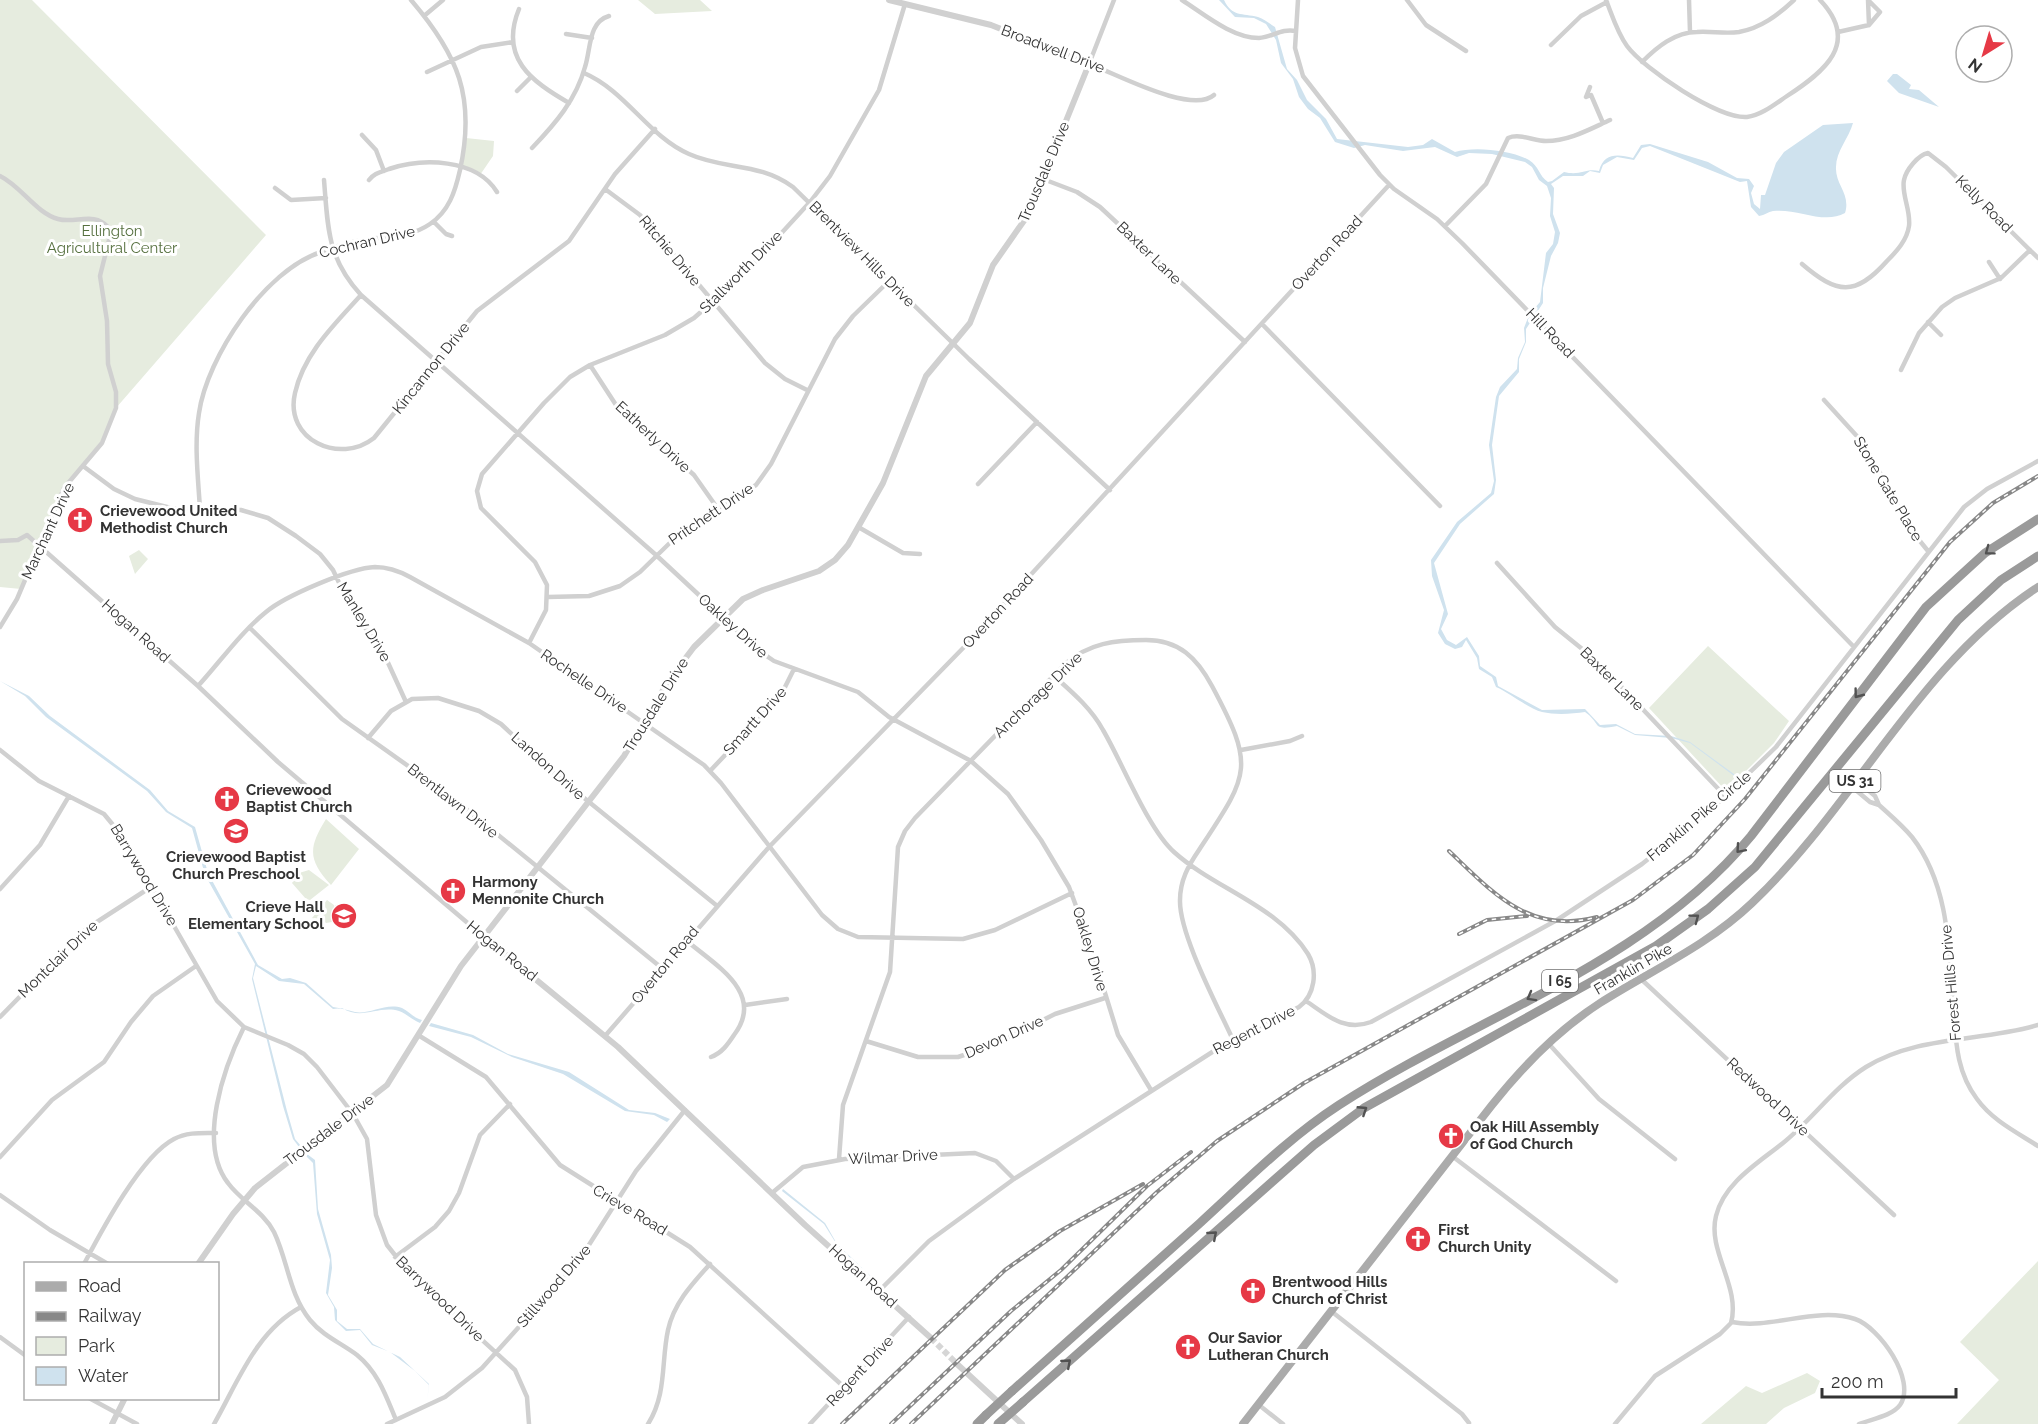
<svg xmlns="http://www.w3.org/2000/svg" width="2038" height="1424" font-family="Raleway,sans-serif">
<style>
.green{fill:#e6ecdf}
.water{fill:#cfe2ee}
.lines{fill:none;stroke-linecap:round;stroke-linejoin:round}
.tertiary-tunnel{stroke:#d6d6d6;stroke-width:6;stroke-dasharray:6 3;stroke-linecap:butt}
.minor{stroke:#d0d0d0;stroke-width:4.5}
.tertiary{stroke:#d0d0d0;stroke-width:6}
.primary{stroke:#ababab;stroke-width:8}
.motorway{stroke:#9a9a9a;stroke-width:9}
.rail-casing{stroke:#888;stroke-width:4}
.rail{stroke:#fff;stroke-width:1.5;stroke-dasharray:4.5;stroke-linecap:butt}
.motorway-bridge{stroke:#9a9a9a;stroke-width:9}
.oneway{stroke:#525252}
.labels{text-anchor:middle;stroke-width:6;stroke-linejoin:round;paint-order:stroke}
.shield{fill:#fff;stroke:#707070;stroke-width:1.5}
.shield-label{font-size:14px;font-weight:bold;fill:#333}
.street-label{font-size:15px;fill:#333;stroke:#fff}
.park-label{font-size:15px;fill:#56703f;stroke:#fff}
.poi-label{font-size:15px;font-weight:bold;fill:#333;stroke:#fff;text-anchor:start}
</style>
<rect width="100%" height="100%" fill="#fff"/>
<path class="green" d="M0 0H32L266 235 116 408 106 435 69 481 21 589 0 587Z
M638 0H700L712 11 655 14Z
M466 138 494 141 493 156 480 175 461 168Z
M139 550 148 559 135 574 129 556Z
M1708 646 1789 721 1774 743 1726 791 1649 708Z
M326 819 359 849 331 885C308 860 308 848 326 819Z
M309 870 329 885 310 900 306 899 292 883 299 873Z
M327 900 334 905 337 916 332 922 326 923 322 919 318 923 312 918Z
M2038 1261V1424H1957L1999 1380 1960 1342Z
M1807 1373 1820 1381 1815 1393 1784 1408 1766 1424H1701L1746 1386 1762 1393Z"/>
<path class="water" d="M1219 0H1224C1232 17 1242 13 1258 17 1264 19 1270 24 1275 27L1287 69 1297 80 1307 100 1326 119 1337 139 1408 147 1423 145 1432 139 1455 152C1474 146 1511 150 1529 160 1539 166 1539 176 1548 182L1552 181 1564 172C1581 176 1585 168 1599 171 1604 153 1617 154 1633 158L1641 145 1650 144 1708 162 1737 178 1749 179 1754 186 1751 193 1754 204 1760 209 1761 195H1765L1776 163 1784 152 1823 125 1853 123C1849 138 1836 151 1836 167 1835 185 1851 194 1845 213 1824 225 1797 208 1773 211 1768 212 1765 215 1759 216L1751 207 1747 181 1740 182 1650 146 1642 148 1634 160 1617 157 1603 165 1600 173 1590 171 1583 176H1563L1551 184 1554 188 1553 214 1560 233 1558 243 1551 256 1543 288V303L1526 329V342L1519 359V372L1499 396 1492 445 1496 480 1494 494 1460 524 1434 563 1448 614 1441 629 1447 640 1456 645 1467 637 1479 656 1480 666 1496 677 1498 686 1542 710 1585 709 1600 725 1616 724 1635 734 1671 736 1690 742 1738 777 1737 778 1690 743 1671 738 1635 735 1617 726C1591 731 1602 724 1585 712 1572 714 1555 715 1542 712 1529 709 1510 693 1496 687L1492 677 1479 669 1477 658 1466 640 1462 647 1455 649 1445 644 1438 633 1444 610 1432 576 1431 560 1457 522 1491 493 1494 481 1489 445 1496 397 1500 387 1517 369 1518 358 1525 342 1524 328 1529 315 1540 302 1546 253 1553 244 1555 232 1550 216 1551 198 1547 186 1539 180 1532 167 1525 162 1492 154 1469 153 1457 157 1435 147 1403 151 1365 145 1354 148 1335 142 1320 118 1308 109 1299 97 1293 79 1281 63 1276 40 1266 24 1254 18 1235 17Z
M1893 74H1897L1911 85 1909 89 1919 90 1939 107 1899 93 1887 81Z
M0 681 29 696 50 716 150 790 168 811 195 827 208 873 258 965 282 979 290 978 306 983 333 1007C341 1008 347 1010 355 1012 369 1015 386 1002 402 1008 409 1011 413 1018 422 1020L420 1023C412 1020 406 1013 399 1011 378 1005 362 1021 342 1008L333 1009 304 984 279 981 256 966 253 978 287 1111 295 1139 301 1146 299 1147 293 1139 283 1106 252 979 255 964 205 875 192 828 166 812 147 791 46 717 25 696Z
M431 1023 473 1035 508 1054 569 1072 629 1110 655 1113 670 1119 667 1122 654 1115 625 1111 563 1074 512 1057 471 1037 429 1026Z
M307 1154 315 1160 318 1209 331 1255 332 1268 328 1295 337 1310V1321L347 1329H360L373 1344 400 1357 429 1384 427 1402 429 1385 415 1371 390 1352 372 1345 360 1330 346 1331 335 1320 334 1307 326 1293 330 1260 317 1214 313 1163 305 1155Z
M783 1189 825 1223 837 1244 878 1283 839 1248 824 1224 782 1191Z"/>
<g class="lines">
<path class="tertiary-tunnel" d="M931 1338 957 1364"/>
<path class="minor" d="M1114 0 1089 64C1115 73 1191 115 1214 95
M1182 0C1204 14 1232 38 1259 38 1273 37 1281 28 1296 31
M1298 0 1295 48 1303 76 1380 175 1394 189 1437 219 1462 243 1854 647
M1407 0 1426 25 1466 51
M1606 0C1612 15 1617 32 1627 46 1644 69 1718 119 1747 117 1762 115 1775 104 1787 96 1824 72 1861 43 1820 0
M1689 0 1690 32
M1869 1 1880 12 1869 25
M519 9C499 58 531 81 569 103
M424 16 443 0
M1838 32 1869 25 1868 0
M566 34 592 38
M1551 45 1581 16 1607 2
M1642 62C1657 47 1675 32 1697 32 1711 31 1725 34 1739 32 1761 28 1778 15 1794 0
M427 72 481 47 513 42
M584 73C626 91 648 136 689 154 724 170 759 162 793 187L969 359 1110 490
M1590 87 1586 97 1591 95 1603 123
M517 91 530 78
M362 135 376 150 384 171
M532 148C555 124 576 100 585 67 591 49 588 22 609 16
M0 176C21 186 36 213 58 219 75 224 94 211 108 227L110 236 100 276 107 321 108 364 116 392V408L102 443 64 488 17 599 0 627
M1043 179 1077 192 1100 207 1245 342
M324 180C328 228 327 258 361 295L656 555 758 650 774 661 858 692 889 717 971 761 1008 794 1041 840 1069 887 1089 941 1118 1035 1151 1090
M369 180C374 173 381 172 389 169 422 158 476 158 497 192
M275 188 291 200 326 198
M605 189 640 215 765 363 785 379 807 390
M434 222 446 234 452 236
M1445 226 1486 184 1508 138C1520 133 1534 141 1546 141 1569 141 1590 129 1610 120
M1989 262 2000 279
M1802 264C1837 294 1855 297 1887 261 1897 251 1907 240 1909 226 1911 210 1901 194 1904 180 1906 170 1918 155 1928 153L1946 167 2038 258
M361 295C335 324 304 353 295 393 284 440 340 465 374 438L477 311 569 241 615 174 655 129
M1928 322 1941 335
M1262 324 1440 506
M590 365 616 405 694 475 718 509
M1901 370 1919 333 1942 307 1955 298 2001 278 2030 250
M1824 400 1865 445 1911 530 1928 551
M83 466 114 489 135 499 171 508 241 510 268 518 296 536 320 554 333 570 351 608 384 654 406 702
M978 484 1037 422
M200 509C198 477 194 444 199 413 207 357 265 270 321 252 336 246 353 241 369 239 391 236 411 237 430 224 449 211 455 192 460 170 476 97 458 55 411 0
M860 528 903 553 920 554
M0 541 18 540 27 535 198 686 278 762 483 936
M1497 563 1555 627 1597 661 1726 797
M548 597 589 596 620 586 640 572 681 532 756 485 771 464 835 339 853 316 889 281
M250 628 342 719 449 795 663 969
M529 643 546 610 547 585 535 562 481 508 477 491 482 474 544 403 570 377 590 365 665 335 694 318 742 276 810 202 830 176 879 90 905 4
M198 686C220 662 240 633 266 612 285 596 350 568 375 567 388 567 399 571 410 577L529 643 704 765 721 783 822 915 838 929 858 937 963 939 995 930 1072 893
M368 738 391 711 412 699 438 698 479 711 501 724 557 776 716 905
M0 750 39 781 104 814 123 837 217 1001 244 1027 288 1045 304 1054 317 1067 353 1114 367 1139 376 1215 387 1245 410 1274 515 1370 527 1397 529 1424
M1241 750 1290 741 1302 736
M710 771 780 697 794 669
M1851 786 1870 802 1879 805 1875 796 1856 780
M1879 805C1890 815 1902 825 1912 837 1951 887 1949 956 1954 1017 1956 1046 1958 1074 1977 1099 1992 1120 2016 1132 2038 1146
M0 889 40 845 69 796
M687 941C715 965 766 993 734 1035 728 1044 722 1053 711 1057
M1641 979 1894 1215
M1306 1001C1327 1015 1344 1032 1371 1022L1557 920 1642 864 1717 804 1776 747 1964 507 1987 489 2038 461
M745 1005 787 999
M0 1017 86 929 151 887
M244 1027C224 1067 197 1143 228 1183 241 1201 263 1211 274 1232 288 1261 289 1294 310 1320 323 1336 341 1343 357 1355 378 1372 386 1396 396 1420
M418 1035 486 1077 560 1165 690 1247 844 1387
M605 1036 769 847 967 644 1389 185
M866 1041 918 1057H958L991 1046 1055 1014 1105 998
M1548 1043 1599 1099 1675 1159
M1452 1156 1616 1281
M0 1157 52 1100 104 1062 131 1022 153 996 196 966
M839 1159 843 1105 890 972 898 847 905 831 915 818 1065 664C1089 643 1115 640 1146 640 1179 640 1197 658 1212 686 1256 768 1249 774 1199 850 1188 866 1180 881 1180 900 1179 934 1218 1007 1233 1040
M772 1193 803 1167 845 1159 975 1153 996 1161 1014 1179
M0 1195 50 1230 108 1264
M395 1257 435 1227 449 1211 459 1193 480 1135 510 1104
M84 1264C102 1230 141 1156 174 1139 187 1132 201 1133 216 1133
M879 1291 929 1241 1014 1179 1217 1049 1299 1007C1315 995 1318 971 1308 954 1277 905 1215 889 1174 852 1148 829 1122 762 1103 730 1091 708 1072 692 1054 676
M1331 1311 1462 1414 1469 1423
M1732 1322C1771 1330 1816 1306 1855 1319 1879 1327 1917 1380 1900 1405 1892 1416 1872 1419 1859 1424
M0 1337 26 1356
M89 1398 137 1424
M1259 1405 1283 1424
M214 1424C238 1382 256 1331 301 1307
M387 1424 445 1397 482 1368 580 1259 636 1171 685 1110
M648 1424C667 1394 661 1362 668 1330 674 1303 692 1284 710 1264
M810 1424 909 1317
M1615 1424 1655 1376 1720 1334 1731 1323C1741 1287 1707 1251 1716 1216 1724 1183 1758 1163 1783 1143 1812 1120 1834 1087 1866 1067 1918 1035 1982 1042 2038 1025"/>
<path class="tertiary" d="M483 936 618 1047 805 1225 931 1338
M198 1264 233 1214 255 1188 387 1085 461 966 624 756 669 680 694 647 743 599 763 590 819 571 835 560 848 545 883 483 926 376 970 323 993 265 1028 215 1089 64 991 25 889 0
M957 1364 1022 1424
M112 1424 125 1398"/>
<path class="primary" d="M1243 1424 1492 1105C1523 1066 1558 1030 1600 1003 1652 970 1707 946 1752 903 1855 806 1917 666 2038 587"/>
<path class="motorway" d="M1012 1391C1075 1335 1138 1279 1200 1223 1245 1182 1288 1138 1339 1105 1475 1017 1646 964 1751 836L1926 607 1985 553 2038 519
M1023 1402 1314 1145 1364 1108 1656 946 1708 909 1755 867 1958 620 2001 580 2038 556
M977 1424 986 1415"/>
<g class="rail-casing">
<path id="rail" d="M1449 851C1493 893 1530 935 1597 917
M1459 934 1487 920 1527 916
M842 1424 1005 1270 1060 1231 1143 1184
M891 1424 1011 1311 1061 1270 1147 1186 1191 1152
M911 1424 1157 1192 1217 1141 1304 1083 1633 900 1693 855 1745 799 1950 542 1993 503 2038 476"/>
</g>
<use href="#rail" class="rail"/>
<path class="motorway-bridge" d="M986 1415 1012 1391
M998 1424 1023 1402"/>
</g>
<defs><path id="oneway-chevron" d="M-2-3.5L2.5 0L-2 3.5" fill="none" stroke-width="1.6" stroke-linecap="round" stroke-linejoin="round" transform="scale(1.5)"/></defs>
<g class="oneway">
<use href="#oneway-chevron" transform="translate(1989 551) rotate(143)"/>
<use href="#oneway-chevron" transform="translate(1858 694) rotate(127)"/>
<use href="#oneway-chevron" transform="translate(1740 849) rotate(131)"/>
<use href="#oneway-chevron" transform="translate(1695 918) rotate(-37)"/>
<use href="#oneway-chevron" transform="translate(1531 997) rotate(151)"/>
<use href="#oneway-chevron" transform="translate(1363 1110) rotate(-33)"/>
<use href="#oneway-chevron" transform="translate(1213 1235) rotate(-41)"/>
<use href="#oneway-chevron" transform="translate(1067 1363) rotate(-41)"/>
</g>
<defs>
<g id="church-disc" transform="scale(1.35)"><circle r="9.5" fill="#e63946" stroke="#fff"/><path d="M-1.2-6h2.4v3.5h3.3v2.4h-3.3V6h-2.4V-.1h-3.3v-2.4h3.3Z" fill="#fff"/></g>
<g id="school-disc" transform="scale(1.35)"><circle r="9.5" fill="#e63946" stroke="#fff"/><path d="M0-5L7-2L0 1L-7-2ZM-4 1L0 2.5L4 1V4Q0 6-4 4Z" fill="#fff"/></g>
</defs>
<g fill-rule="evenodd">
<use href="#church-disc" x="80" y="520"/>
<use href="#church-disc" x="227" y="799"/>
<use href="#school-disc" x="236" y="831"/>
<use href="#church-disc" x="453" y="891"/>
<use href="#school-disc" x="344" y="916"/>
<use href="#church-disc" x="1451" y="1136"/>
<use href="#church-disc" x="1418" y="1239"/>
<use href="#church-disc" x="1253" y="1291"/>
<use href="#church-disc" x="1188" y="1347"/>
</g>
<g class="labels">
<g class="shield">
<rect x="1829.5" y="770" width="51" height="22" rx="4.5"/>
<rect x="1542" y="970" width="36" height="22" rx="4.5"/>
</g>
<g class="shield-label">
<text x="1855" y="786">US 31</text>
<text x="1560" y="986">I 65</text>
</g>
<g class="street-label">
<text transform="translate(1053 49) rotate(21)" y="5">Broadwell Drive</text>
<text transform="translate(1044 172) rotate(-67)" y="5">Trousdale Drive</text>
<text transform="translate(1984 204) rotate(45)" y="5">Kelly Road</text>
<text transform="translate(367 242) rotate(-13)" y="5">Cochran Drive</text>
<text transform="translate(670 251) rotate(50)" y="5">Ritchie Drive</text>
<text transform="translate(1149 253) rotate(44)" y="5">Baxter Lane</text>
<text transform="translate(1327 253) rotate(-47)" y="5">Overton Road</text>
<text transform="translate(862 254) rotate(45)" y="5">Brentview Hills Drive</text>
<text transform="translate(741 272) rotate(-45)" y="5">Stallworth Drive</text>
<text transform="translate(1550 333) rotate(46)" y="5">Hill Road</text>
<text transform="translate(431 368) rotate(-51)" y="5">Kincannon Drive</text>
<text transform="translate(653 437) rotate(43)" y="5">Eatherly Drive</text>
<text transform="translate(1888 489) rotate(59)" y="5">Stone Gate Place</text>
<text transform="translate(711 514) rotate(-34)" y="5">Pritchett Drive</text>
<text transform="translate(48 531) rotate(-65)" y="5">Marchant Drive</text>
<text transform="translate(998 611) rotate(-47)" y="5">Overton Road</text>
<text transform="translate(364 622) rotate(59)" y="5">Manley Drive</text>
<text transform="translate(733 626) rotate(42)" y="5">Oakley Drive</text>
<text transform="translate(136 631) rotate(42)" y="5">Hogan Road</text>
<text transform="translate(1612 679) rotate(45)" y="5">Baxter Lane</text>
<text transform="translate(584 681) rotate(34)" y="5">Rochelle Drive</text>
<text transform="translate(1038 695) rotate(-44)" y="5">Anchorage Drive</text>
<text transform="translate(656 705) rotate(-58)" y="5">Trousdale Drive</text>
<text transform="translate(755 721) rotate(-48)" y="5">Smartt Drive</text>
<text transform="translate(548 766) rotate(42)" y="5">Landon Drive</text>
<text transform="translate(453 801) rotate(38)" y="5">Brentlawn Drive</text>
<text transform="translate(1699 816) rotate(-40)" y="5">Franklin Pike Circle</text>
<text transform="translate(144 875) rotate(59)" y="5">Barrywood Drive</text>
<text transform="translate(1090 949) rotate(73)" y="5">Oakley Drive</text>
<text transform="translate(502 951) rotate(39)" y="5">Hogan Road</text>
<text transform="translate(58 959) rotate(-44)" y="5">Montclair Drive</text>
<text transform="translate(665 965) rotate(-50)" y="5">Overton Road</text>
<text transform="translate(1633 969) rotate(-30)" y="5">Franklin Pike</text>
<text transform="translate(1951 983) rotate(-95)" y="5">Forest Hills Drive</text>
<text transform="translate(1254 1030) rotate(-27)" y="5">Regent Drive</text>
<text transform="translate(1004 1037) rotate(-24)" y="5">Devon Drive</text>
<text transform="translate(1768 1097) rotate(43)" y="5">Redwood Drive</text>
<text transform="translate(329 1130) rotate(-37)" y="5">Trousdale Drive</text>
<text transform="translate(893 1157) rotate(-3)" y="5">Wilmar Drive</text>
<text transform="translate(630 1210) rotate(31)" y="5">Crieve Road</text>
<text transform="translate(863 1276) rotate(42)" y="5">Hogan Road</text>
<text transform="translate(554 1286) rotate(-49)" y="5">Stillwood Drive</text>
<text transform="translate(440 1299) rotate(44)" y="5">Barrywood Drive</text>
<text transform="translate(860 1371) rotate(-47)" y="5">Regent Drive</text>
</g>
<g class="park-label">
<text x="112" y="236">Ellington<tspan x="112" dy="17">Agricultural Center</tspan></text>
</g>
<g class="poi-label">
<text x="100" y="516">Crievewood United<tspan x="100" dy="17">Methodist Church</tspan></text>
<text x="246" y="795">Crievewood<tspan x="246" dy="17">Baptist Church</tspan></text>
<text x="236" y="862" text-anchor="middle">Crievewood Baptist<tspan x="236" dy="17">Church Preschool</tspan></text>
<text x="472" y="887">Harmony<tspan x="472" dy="17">Mennonite Church</tspan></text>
<text x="324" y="912" text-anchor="end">Crieve Hall<tspan x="324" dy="17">Elementary School</tspan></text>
<text x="1470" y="1132">Oak Hill Assembly<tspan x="1470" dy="17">of God Church</tspan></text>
<text x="1438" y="1235">First<tspan x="1438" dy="17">Church Unity</tspan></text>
<text x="1272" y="1287">Brentwood Hills<tspan x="1272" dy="17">Church of Christ</tspan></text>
<text x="1208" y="1343">Our Savior<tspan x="1208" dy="17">Lutheran Church</tspan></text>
</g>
</g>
<rect x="24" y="1262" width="195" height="138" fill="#ffffff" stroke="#adadad" stroke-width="1.5"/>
<rect x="36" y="1282" width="30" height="9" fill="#ababab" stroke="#adadad" stroke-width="1.5"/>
<text x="78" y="1292" font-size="18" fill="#333333">Road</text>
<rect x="36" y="1312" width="30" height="9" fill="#888888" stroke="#adadad" stroke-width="1.5"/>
<text x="78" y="1322" font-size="18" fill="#333333">Railway</text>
<rect x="36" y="1337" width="30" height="18" fill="#e6ecdf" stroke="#adadad" stroke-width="1.5"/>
<text x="78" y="1352" font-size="18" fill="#333333">Park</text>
<rect x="36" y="1367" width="30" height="18" fill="#cfe2ee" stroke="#adadad" stroke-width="1.5"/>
<text x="78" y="1382" font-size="18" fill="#333333">Water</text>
<g transform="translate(1984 54) rotate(217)"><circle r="28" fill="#ffffff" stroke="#adadad" stroke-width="1.5"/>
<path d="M0-4.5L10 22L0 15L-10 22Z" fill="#e63946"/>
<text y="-9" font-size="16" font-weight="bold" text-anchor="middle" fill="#333333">N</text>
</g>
<path d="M1822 1388v9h134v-9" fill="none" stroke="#333333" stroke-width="3"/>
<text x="1831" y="1388" font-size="18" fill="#333333" stroke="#ffffff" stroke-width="4.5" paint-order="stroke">200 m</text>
</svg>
